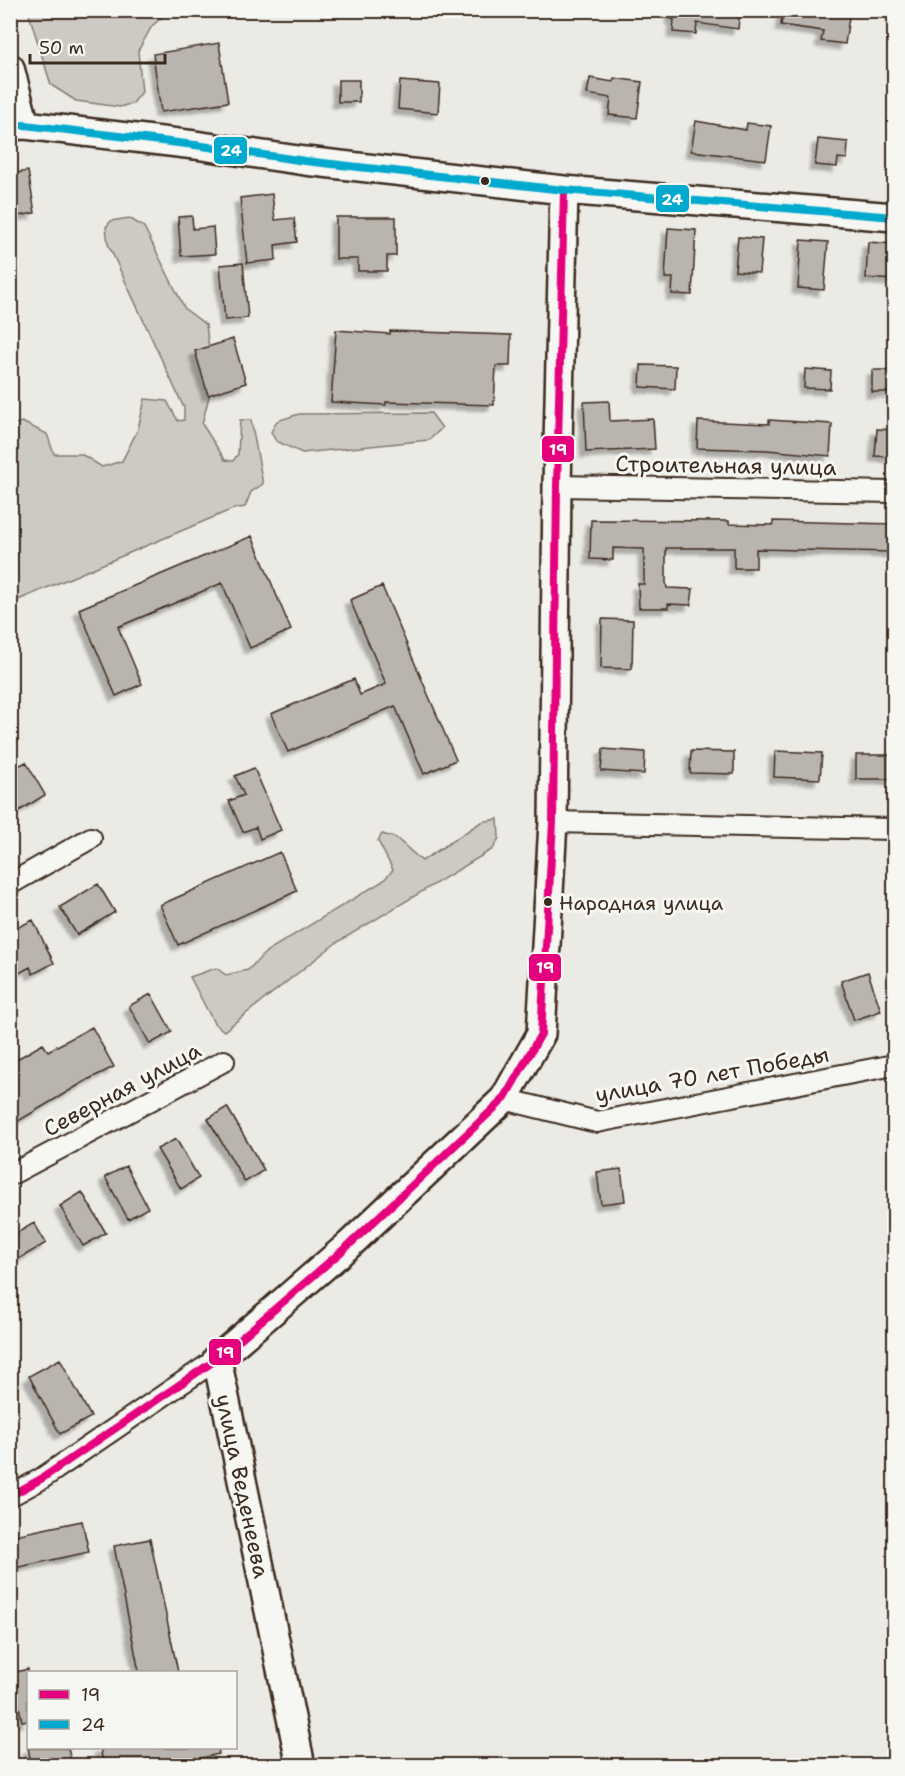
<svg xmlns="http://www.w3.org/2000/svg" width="905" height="1776" font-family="'Shantell Sans',sans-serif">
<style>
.green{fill:#cdcac4;stroke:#847a71;stroke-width:1.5}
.building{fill:#bab4ae;stroke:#3b2a1e;stroke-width:1.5;filter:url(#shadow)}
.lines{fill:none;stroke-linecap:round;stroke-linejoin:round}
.street-casing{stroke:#3b2a1e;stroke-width:24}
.secondary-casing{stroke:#3b2a1e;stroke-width:32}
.street{stroke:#f6f6f2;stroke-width:20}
.secondary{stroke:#f6f6f2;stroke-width:27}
.bus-1-casing{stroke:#f6f6f2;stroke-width:12}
.bus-2-casing{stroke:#f6f6f2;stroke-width:12}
.bus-1{stroke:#e5007d;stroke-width:8}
.bus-2{stroke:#00a9ce;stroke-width:8}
.bus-dot{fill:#3b2a1e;stroke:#f6f6f2;stroke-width:2}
.labels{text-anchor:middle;stroke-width:6;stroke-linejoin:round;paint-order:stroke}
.bus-label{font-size:20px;fill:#3b2a1e;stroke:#f6f6f2;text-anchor:start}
.street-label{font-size:22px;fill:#3b2a1e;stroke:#f6f6f2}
.line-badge{stroke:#f6f6f2;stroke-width:2}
.badge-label{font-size:16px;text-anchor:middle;font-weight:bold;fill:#fff}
</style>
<defs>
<filter id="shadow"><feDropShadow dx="-5.5" dy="5.5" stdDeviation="1.5" flood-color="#0004"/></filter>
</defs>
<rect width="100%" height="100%" fill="#ebeae5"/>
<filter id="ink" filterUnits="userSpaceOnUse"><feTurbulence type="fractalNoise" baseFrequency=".0167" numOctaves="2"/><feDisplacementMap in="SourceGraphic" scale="12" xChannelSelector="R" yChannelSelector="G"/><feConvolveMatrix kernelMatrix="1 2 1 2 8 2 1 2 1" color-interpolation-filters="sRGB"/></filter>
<g filter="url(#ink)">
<path class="green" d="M28 11V10L169 11 152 26 138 51 142 92 133 103 120 107 76 101 51 85Z
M129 218 144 227 185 309 206 325 213 381 202 424 225 460 233 461 238 454 240 420H251L263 484 251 492 245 507 233 509 11 603V425L22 422 47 434 54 454H81L102 467 122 461 138 429 145 399 167 401 178 421 184 420V408L108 244 106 227 111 221Z
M431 413 442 428 429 440 302 453 276 441 271 432 277 421 299 414Z
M498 819 499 838 493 849 336 943 224 1031 214 1023 190 977 216 968 226 975 248 970 267 951 383 881 393 870 378 841 382 834 396 838 422 861 481 822Z"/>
<path class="building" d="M672 10H740L738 29 697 23 696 34 673 32 674 19H671Z
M783 10H850L845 44 821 41 823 31 781 25Z
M219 43 228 102 161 112 153 54Z
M590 78 613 82 614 78 642 82 637 118 609 115 611 98 587 94Z
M338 80H359V102H338Z
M400 81 440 84 438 113 398 109Z
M696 121 746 130 747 123 771 126 766 160 691 151Z
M818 139 848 142 847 159 838 158 837 167 815 165Z
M28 171 35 213 12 217 10 174Z
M272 194 275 220 294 218 297 242 275 245 276 260 247 263 240 198Z
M192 216 193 229 213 227 215 254 181 256 178 217Z
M336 217H396V256H387V271H358V259H336Z
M668 228 696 230 692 295 672 294 673 278H665Z
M738 237 762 239 759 273 735 271Z
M801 240 828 242 824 290 798 288Z
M868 242 894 244V280L866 278Z
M243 263 248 318 225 320 220 265Z
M336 330 390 334V331L511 335 510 366H496L494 405 386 402V405L331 402Z
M233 339 246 383 208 395 195 351Z
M641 365 676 366 675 389 640 387Z
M805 369 831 371 830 389 804 388Z
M872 370H893L892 392H872Z
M609 401 610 421 653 419 655 449 586 452 584 402Z
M769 420 832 424 830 456 767 450 697 448 698 421 769 424Z
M877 429 894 430V457L875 456Z
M591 520 729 521V524L773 525V521L894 524V552L756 549V568H734V548H666V583L667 588 693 589 691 605 668 604V608H639L638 584H644V549L613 548V560L590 559Z
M252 536 291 630 250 648 222 583 118 627 142 684 116 696 79 609Z
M382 586 456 760 424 774 395 706 288 752 271 714 354 679 360 695 386 684 350 600Z
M602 619 633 620 632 669 601 668Z
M603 749 645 752 644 774 601 771Z
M691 751 734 752V774L690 773Z
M775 751 822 753 820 779 774 777Z
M856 755H894V779H856Z
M26 762 45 795 19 811 10 796V770Z
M254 768 281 830 260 839 256 827 243 832 229 801 244 795 235 776Z
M280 852 297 891 178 945 160 905Z
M98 884 115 912 77 935 60 907Z
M33 920 54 963 33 974 30 967 10 978V931Z
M868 972 881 1011 854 1020 841 981Z
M151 994 172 1032 150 1044 129 1006Z
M92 1027 114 1067 89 1079 10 1126V1063L43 1044 48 1051Z
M227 1107 264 1170 245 1182 208 1119Z
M176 1139 199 1178 181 1189 157 1149Z
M126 1166 148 1208 128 1219 105 1177Z
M621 1169 625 1201 601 1204 597 1172Z
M82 1192 106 1233 83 1246 60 1206Z
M34 1223 46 1243 10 1264V1237Z
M60 1359 91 1417 60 1434 29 1376Z
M82 1521 89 1552 10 1569V1536Z
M150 1539 178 1672H139L114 1546Z
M28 1669V1721H22L12 1673Z
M28 1748H68L72 1766H32Z
M100 1748H218L219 1754 165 1766H104Z"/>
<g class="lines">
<g class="street-casing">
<path id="street" d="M557 486 894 492
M553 822 894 829
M10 884 91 838
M504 1099 597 1122 894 1065
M10 1175 224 1061
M10 1496 41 1479 217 1359"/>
</g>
<g class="secondary-casing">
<path id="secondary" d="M10 68 25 125
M10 126 25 125 195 145 305 161 564 190 894 217
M301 1766 217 1359 350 1244 504 1099 541 1034 553 822 557 486 564 190"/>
</g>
<use href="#street" class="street"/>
<use href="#secondary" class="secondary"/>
<g class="bus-1-casing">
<path id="bus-1" d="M10 1496 41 1479 217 1359 350 1244 504 1099 541 1034 553 822 557 486 564 190"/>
</g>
<g class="bus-2-casing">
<path id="bus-2" d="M10 126 25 125 195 145 305 161 564 190 894 217"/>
</g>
<use href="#bus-1" class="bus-1"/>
<use href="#bus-2" class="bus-2"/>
</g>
</g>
<g class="bus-dot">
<circle cx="485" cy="181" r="5"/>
<circle cx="548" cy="902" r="5"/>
</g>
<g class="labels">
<g class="bus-label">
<text x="559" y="910">Народная улица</text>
</g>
<g class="street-label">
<text transform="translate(726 465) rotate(1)" y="8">Строительная улица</text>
<text transform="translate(712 1074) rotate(-10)" y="8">улица 70 лет Победы</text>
<text transform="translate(122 1089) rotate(-28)" y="8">Северная улица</text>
<text transform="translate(243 1486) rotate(78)" y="8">улица Веденеева</text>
</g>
</g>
<g class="line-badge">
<rect x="213" y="136" width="35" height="29" rx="6" fill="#00a9ce"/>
<rect x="655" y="184" width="35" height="29" rx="6" fill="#00a9ce"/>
<rect x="541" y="435" width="34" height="28" rx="6" fill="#e5007d"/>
<rect x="528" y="953" width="34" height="29" rx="6" fill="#e5007d"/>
<rect x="208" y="1338" width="34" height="28" rx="6" fill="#e5007d"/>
</g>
<g class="badge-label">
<text x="231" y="156">24</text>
<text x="672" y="205">24</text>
<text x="558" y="455">19</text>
<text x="545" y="973">19</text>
<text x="225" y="1358">19</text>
</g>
<rect width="905" height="1776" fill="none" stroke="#f6f6f2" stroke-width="36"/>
<rect x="18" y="18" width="869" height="1740" fill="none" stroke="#3b2a1e" stroke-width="2" filter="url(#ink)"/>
<rect x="27" y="1671" width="210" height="78" fill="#f6f6f2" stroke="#aba49d" stroke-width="1.5"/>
<rect x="39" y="1690" width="30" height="9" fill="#e5007d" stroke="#aba49d" stroke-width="1.5"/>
<text x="81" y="1701" font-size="18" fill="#3b2a1e">19</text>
<rect x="39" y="1720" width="30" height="9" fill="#00a9ce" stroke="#aba49d" stroke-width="1.5"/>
<text x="81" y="1731" font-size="18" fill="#3b2a1e">24</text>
<path d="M30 54v9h135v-9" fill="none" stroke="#3b2a1e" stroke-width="3"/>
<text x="39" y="54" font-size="18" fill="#3b2a1e" stroke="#f6f6f2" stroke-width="4.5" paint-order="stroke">50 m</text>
</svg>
